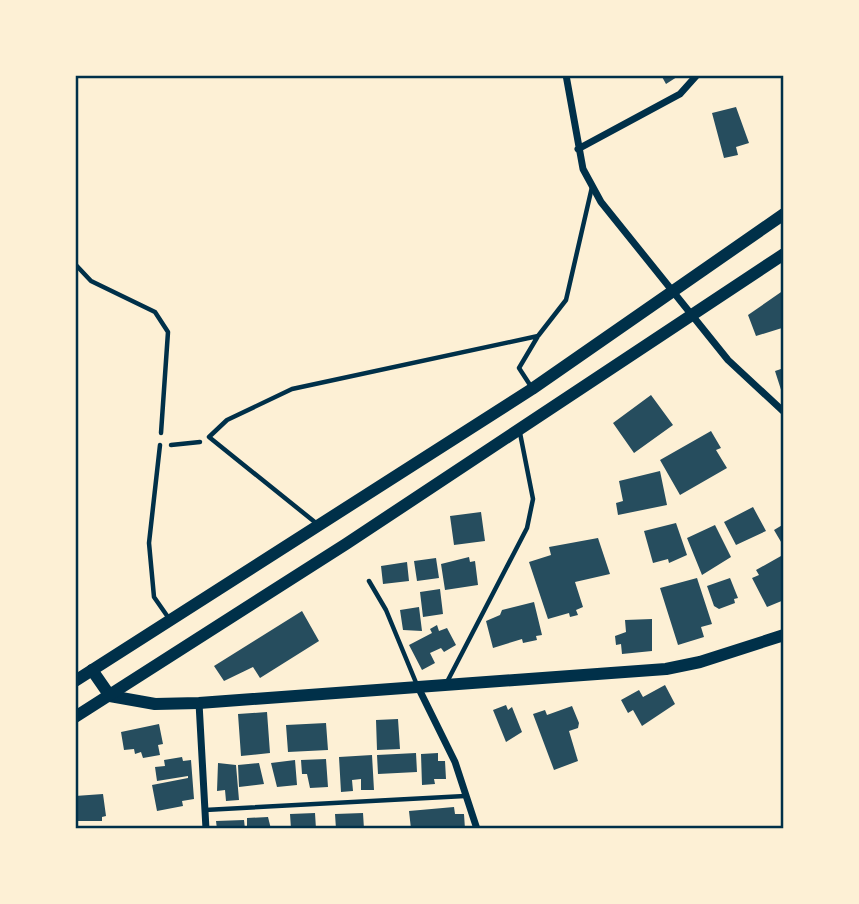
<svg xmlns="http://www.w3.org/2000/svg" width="859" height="904" font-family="'Roboto Serif',serif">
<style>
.building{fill:#264d5e}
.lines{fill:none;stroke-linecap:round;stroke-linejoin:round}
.path{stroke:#003049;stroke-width:4.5}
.service{stroke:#003049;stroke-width:4.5}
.minor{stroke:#003049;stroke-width:7}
.tertiary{stroke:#003049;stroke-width:12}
.secondary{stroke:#003049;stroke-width:12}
.neatline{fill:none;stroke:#003049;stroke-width:2.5}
</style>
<rect width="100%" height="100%" fill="#fdf0d5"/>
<path class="building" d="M661 75H680L666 84Z
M736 107 749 143 736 147 738 155 724 158 712 113Z
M784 290V332L782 328 756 336 748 315Z
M784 368V396H783L775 371Z
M651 395 673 425 634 453 613 423Z
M711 431 721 448 716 450 727 468 680 495 660 460Z
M660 471 667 505 618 515 616 503 623 501 619 481Z
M753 507 766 531 736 545 724 522Z
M481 512 485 541 454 545 450 516Z
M676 523 687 555 669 563 668 559 653 563 644 531Z
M784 524V547L774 530Z
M715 525 731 557 702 575 687 538Z
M598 538 610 574 575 582 583 607 576 610 578 615 570 617 569 613 548 619 529 562 551 555 549 547Z
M781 556 784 600 767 607 752 578 759 575 756 570Z
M469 557 470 562 475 561 478 585 445 590 441 564Z
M436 558 439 578 417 581 414 561Z
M407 562 409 581 383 584 381 566Z
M697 578 712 624 701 627 704 637 678 645 660 588Z
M730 578 738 598 734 599 735 603 719 609 714 606 707 586Z
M440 589 443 614 423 617 420 592Z
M534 602 542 635 536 636 537 640 523 643 522 639 493 648 486 621 500 615 502 610Z
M419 607 422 631 403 630 400 610Z
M302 611 319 641 260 678 253 667 224 681 214 666Z
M652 619V651L622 654 621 644 616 645 615 636 626 632 625 620Z
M437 625 439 631 447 628 456 645 444 652 441 648 430 653 435 663 422 670 409 645 432 633 430 629Z
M665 685 675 704 642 726 633 710 628 713 621 700 639 690 643 697Z
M506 705 508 710 512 707 522 732 506 742 493 710Z
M572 706 579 723 578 728 569 731 578 761 554 770 533 714 545 710 547 715Z
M267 712 270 753 241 756 238 714Z
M398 719 400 749 377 750 376 720Z
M326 723 328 750 288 752 286 725Z
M159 724 163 744 158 745 160 755 143 758 141 752 135 754 134 749 124 750 121 732Z
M416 753 417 772 378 774 377 755Z
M438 753V761H445L446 779H434L435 784 422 785 421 754Z
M372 755 374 790H361V779L352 780 353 791 341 792 339 757Z
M182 757 183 761 191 760 194 799 182 801 183 806 157 811 152 785 188 778V776L157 781 155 767 165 766 164 760Z
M326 759 328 787 310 788 307 774H302L301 760Z
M295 760 297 785 277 787 271 763Z
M218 763 236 765 239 800 226 801 225 790 217 791Z
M259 763 264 784 239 787 238 765Z
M103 794 106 816 102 817V821H75V796Z
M454 807 455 814H464L465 829H411L409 811Z
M315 813 316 829H291L290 814Z
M363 813 364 829H336L335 814Z
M268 817 271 829H247V818Z
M244 820 245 829H217L216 821Z"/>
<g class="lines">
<path class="path" d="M75 264 91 281 155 312 168 332 161 433
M171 445 200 442"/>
<path class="service" d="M532 388 519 368 538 336 566 300 592 187
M160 445 149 543 154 597 170 620
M316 523 209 437 227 420 292 389 538 336
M369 581 386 610 417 685
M447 682 527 528 533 499 520 433
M205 810 465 796"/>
<path class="minor" d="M566 75 583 169 601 202 728 360 784 412
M578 149 680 94 697 75
M418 687 455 762 477 829
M199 703 206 829"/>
<path class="tertiary" d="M92 670 110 696 155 704 199 703 666 669 700 662 784 635"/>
<path class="secondary" d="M75 681 532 389 784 214
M75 717 346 544 784 254"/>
</g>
<rect width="859" height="904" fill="none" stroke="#fdf0d5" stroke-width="154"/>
<rect x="77" y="77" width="705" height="750" class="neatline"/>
</svg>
